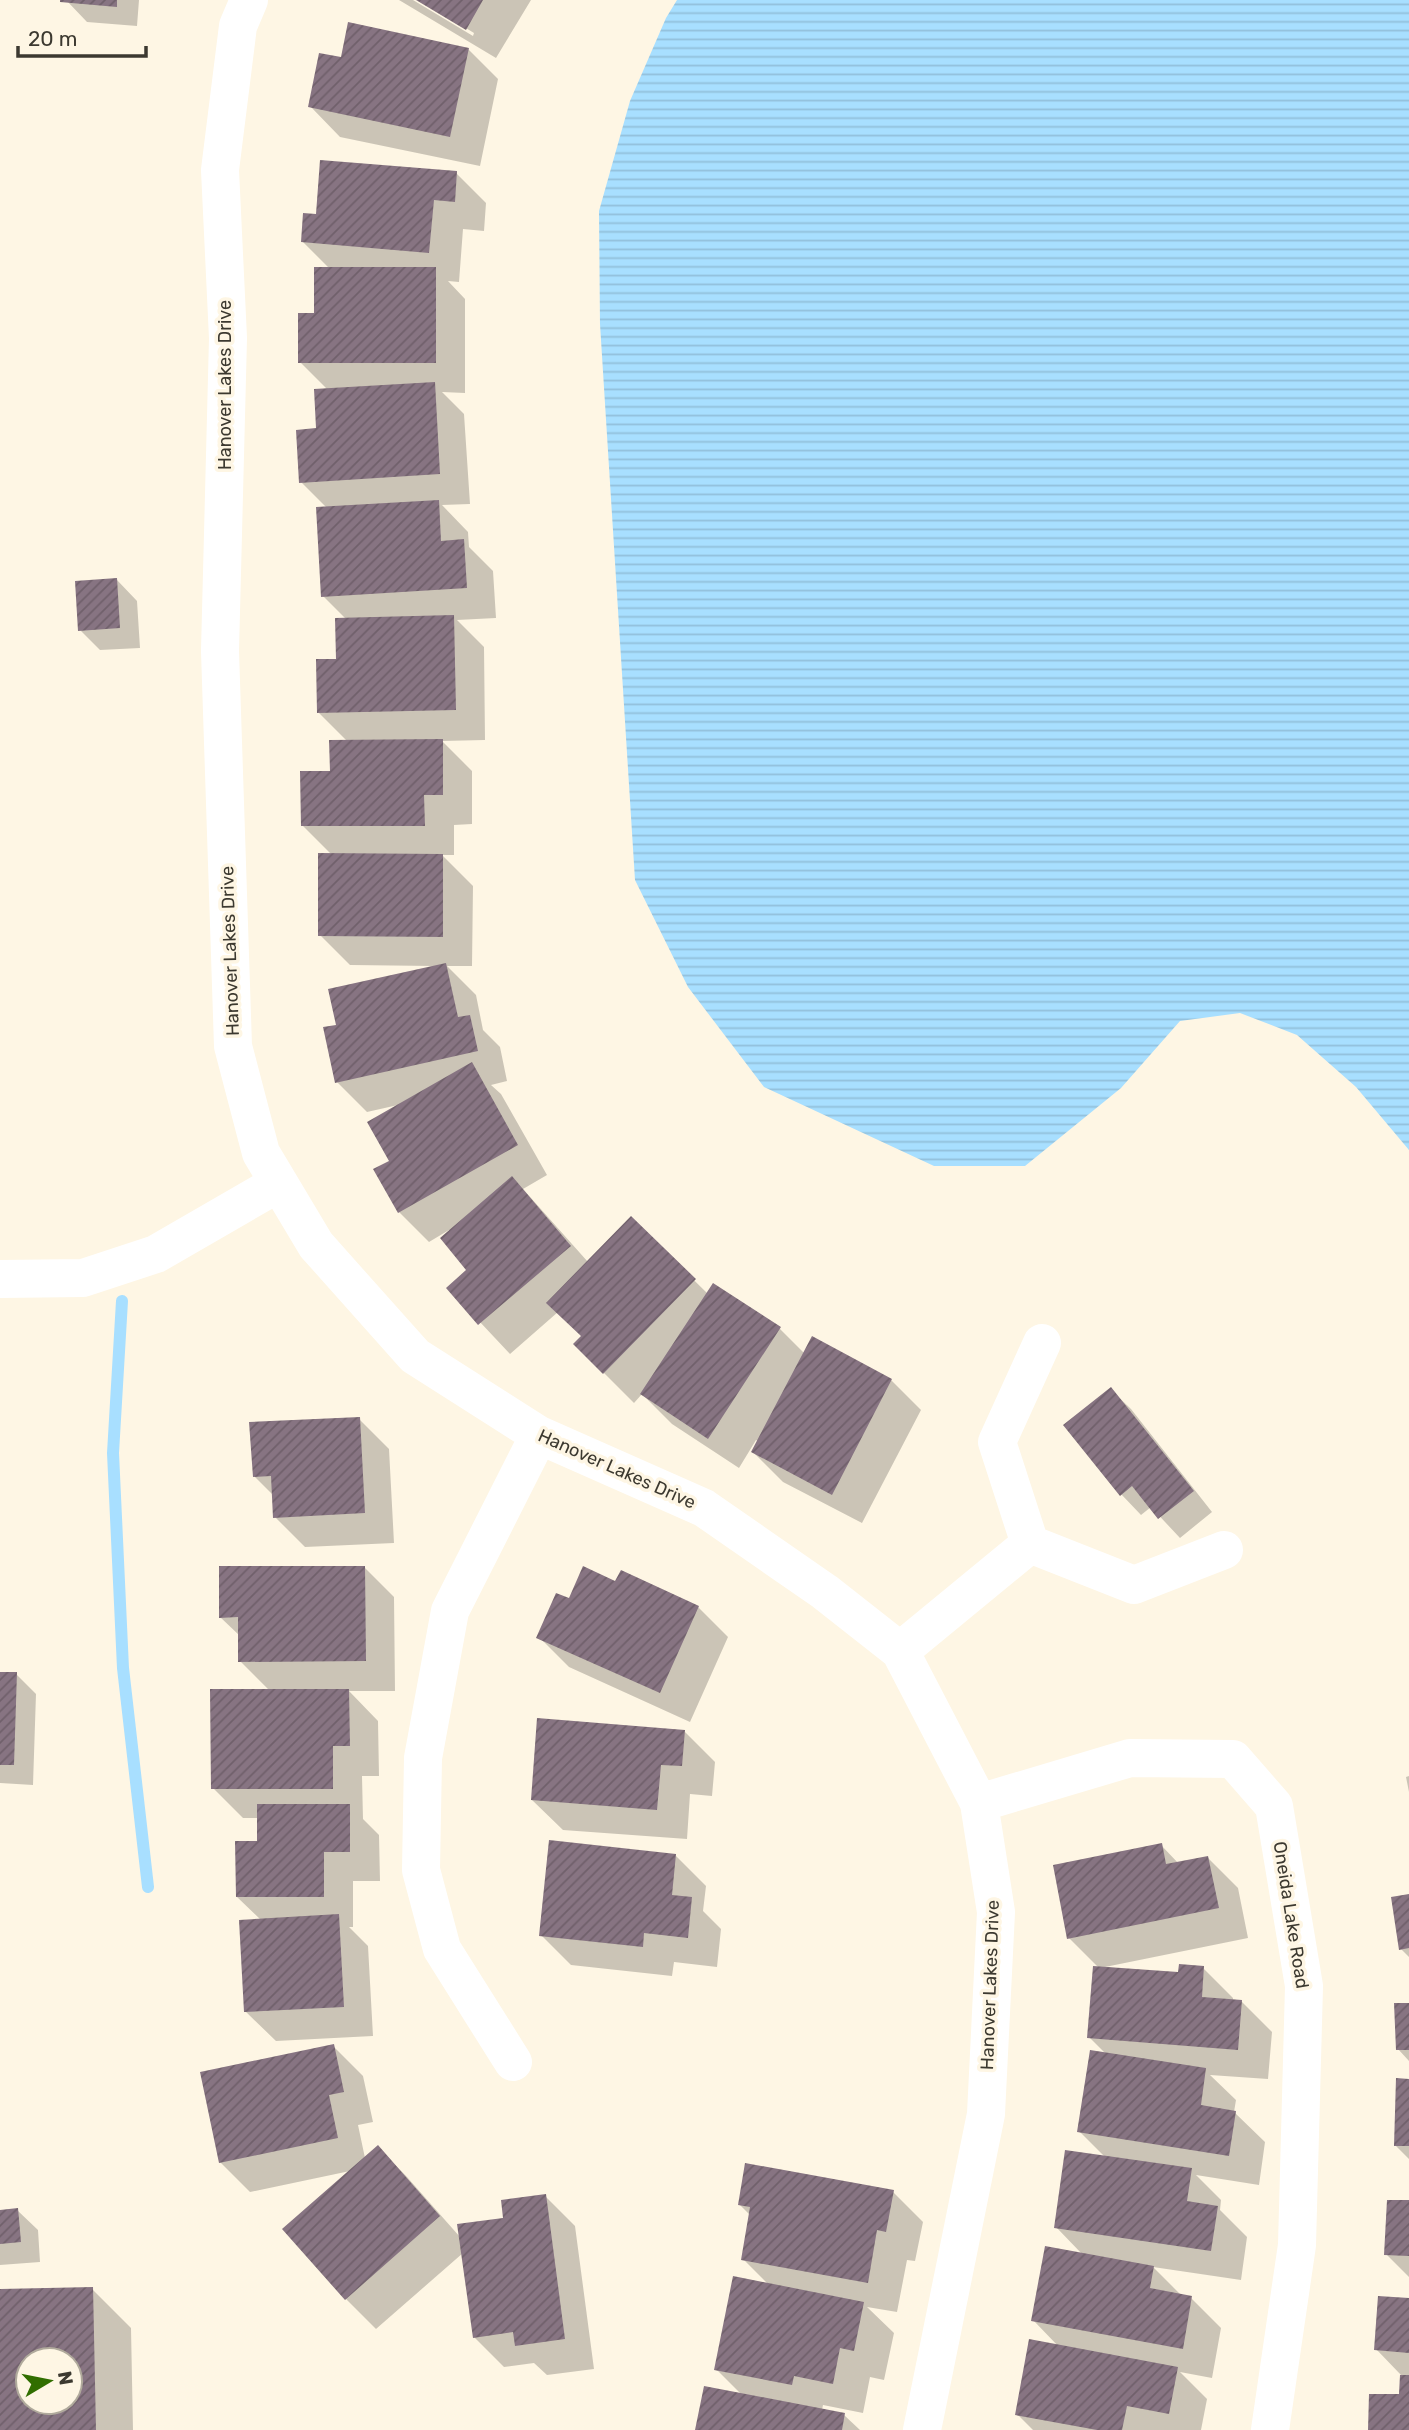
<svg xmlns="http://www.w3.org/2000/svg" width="1409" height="2430" font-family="Rubik,sans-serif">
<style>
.water{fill:url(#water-rules)}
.shadow{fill:#0003;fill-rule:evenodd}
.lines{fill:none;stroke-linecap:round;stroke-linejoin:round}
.stream{stroke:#a8dfff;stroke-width:12}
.building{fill:url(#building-hatch);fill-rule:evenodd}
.minor{stroke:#fff;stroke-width:38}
.labels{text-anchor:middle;stroke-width:7;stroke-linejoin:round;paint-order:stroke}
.street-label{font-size:18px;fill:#3c3930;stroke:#fef6e4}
</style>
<defs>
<pattern id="water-rules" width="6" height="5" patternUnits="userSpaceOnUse" patternTransform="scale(1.75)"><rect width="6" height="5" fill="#a8dfff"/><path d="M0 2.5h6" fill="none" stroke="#92c0db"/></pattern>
<pattern id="building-hatch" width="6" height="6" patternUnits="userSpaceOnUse" patternTransform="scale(1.75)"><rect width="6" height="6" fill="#877482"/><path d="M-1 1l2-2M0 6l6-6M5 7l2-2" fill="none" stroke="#70606b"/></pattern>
</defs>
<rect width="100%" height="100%" fill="#fef6e4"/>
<path class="water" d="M677 0H1409V1150L1356 1087 1297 1035 1240 1013 1180 1021 1121 1088 1025 1166H934L764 1087 688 987 635 880 600 324 599 211 630 101 666 18Z"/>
<path class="shadow" d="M66 0H139L137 26 87 22Z
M399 0H413L473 36 474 33 420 0H531L496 58Z
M468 49 498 79 480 166 340 137 310 106 342 59Z
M456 173 486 203 484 231 463 229 459 282 448 281 465 299V393L442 392 464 414 470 504 442 505 468 532 469 547 493 571 496 618 457 620 484 647 485 740 442 741 472 771V824L454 825V855H442L473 886 472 966H447L476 995 483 1030 500 1047 507 1081 491 1085 501 1094 547 1175 523 1189 588 1262 631 1218 708 1294 780 1329 804 1353 891 1380 921 1410 862 1523 783 1482 753 1452 759 1442 756 1440 739 1468 672 1424 642 1394 634 1403 575 1344 583 1337 558 1312 510 1354 448 1288 469 1270 449 1230 429 1242 399 1212 391 1162 398 1105 367 1112 337 1082 339 1026 433 966 350 965 320 935 332 855 302 825 348 742 319 713 338 661 347 620 323 596 327 508 301 482 328 390 300 362 330 269 303 242 317 216Z
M117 580 137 601 140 648 100 650 80 630Z
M1110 1389 1131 1409 1212 1512 1180 1538 1151 1507 1141 1515 1121 1494Z
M359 1419 389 1449 394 1543 305 1547 275 1517 274 1496 254 1476Z
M364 1567 394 1597 395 1691H349L378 1721 379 1776H362L363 1819 379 1835 380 1881H353V1927H349L368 1946 373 2036 276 2041 245 2011 261 1920 237 1897 258 1843V1818H243L213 1788 269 1690 240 1661V1636L220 1617Z
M616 1583 698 1607 728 1637 690 1722 569 1667 539 1637 570 1600Z
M0 1673 16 1674 36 1694 33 1785 0 1783Z
M685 1732 715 1762 712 1796 690 1794 687 1839 563 1830 532 1800Z
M1409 1776V1792L1406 1777Z
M1161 1845 1179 1864 1208 1858 1238 1888 1248 1938 1105 1967 1179 1974 1203 1968 1233 1998V2001L1242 2002 1272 2032 1268 2079 1210 2075 1236 2100 1234 2112 1265 2142 1259 2185 1196 2175 1221 2200 1220 2210 1247 2237 1241 2280 1153 2267 1182 2296 1191 2298 1221 2328 1212 2378 1180 2372 1207 2399 1201 2430H1033L1017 2414 1059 2347 1033 2320 1083 2255 1056 2227 1105 2157 1079 2131 1106 2054 1089 2037 1099 1968 1069 1938Z
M676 1856 706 1886 703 1911 721 1929 717 1967 674 1962 672 1976 571 1965 541 1935Z
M1409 1896V1957L1401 1949Z
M1409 2004V2061L1398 2049Z
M333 2046 363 2076 373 2122 358 2125 365 2158 378 2147 407 2177 460 2237 505 2219 545 2196 575 2226 594 2369 547 2375 534 2363 504 2367 474 2337 463 2253 376 2329 346 2299 284 2230 350 2171 250 2192 220 2162Z
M1409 2080V2159L1395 2145Z
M893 2192 923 2222 915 2261 907 2260 897 2312 867 2307 894 2333 884 2380 870 2377 863 2413 823 2405 822 2410 844 2415 860 2430H697L742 2395 716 2369 768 2284 743 2259 750 2215 739 2204Z
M1409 2202V2277L1386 2254Z
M17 2210 38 2230 40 2262 0 2265V2211Z
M92 2289 131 2328 133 2430H0V2291ZM28 2360H70V2402H28Z
M1409 2300V2430H1370L1401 2396V2375L1376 2349Z"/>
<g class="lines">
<path class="stream" d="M122 1301 113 1453 123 1668 148 1887"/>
</g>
<path class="building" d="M60 0H117V7L60 2Z
M416 0H483L466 30Z
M348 22 469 48 450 137 308 107 319 53 341 57Z
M320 160 457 171 455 202 434 200 429 253 301 242 303 213 316 214Z
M314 267H436V363H298V313H314Z
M435 382 440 474 299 483 296 430 316 428 314 389Z
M439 500 441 541 464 539 467 588 321 597 316 507Z
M117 578 120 628 78 631 75 581Z
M454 615 456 710 317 713 316 659H336L335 618Z
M443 739V795H424L425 826H301L300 771H330L329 740Z
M318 853 443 854V937L318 936Z
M446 963 458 1017 470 1015 478 1051 335 1083 323 1027 336 1025 328 989Z
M472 1062 518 1145 398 1213 373 1169 389 1161 367 1122Z
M512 1176 571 1246 478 1325 446 1288 466 1270 440 1238Z
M631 1216 696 1279 603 1374 573 1344 581 1336 546 1303Z
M713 1283 781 1327 708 1439 640 1394Z
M812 1336 892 1379 832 1495 751 1452Z
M1111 1387 1194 1491 1158 1519 1132 1486 1120 1496 1063 1425Z
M360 1417 365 1513 273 1518 271 1476 253 1477 249 1422Z
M219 1566H365L366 1661 238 1662V1617L219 1618Z
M583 1566 615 1581 621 1570 699 1606 660 1693 536 1638 556 1593 569 1598Z
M0 1672H17L14 1765H0Z
M210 1689H349L350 1746H333V1789H211Z
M537 1718 685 1730 682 1766 661 1765 657 1810 531 1800Z
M257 1804H350V1852H324V1897H236L235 1841H257Z
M549 1840 676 1854 672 1895 692 1897 688 1938 644 1933 643 1947 539 1936Z
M1162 1843 1166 1864 1208 1856 1219 1908 1067 1939 1053 1865Z
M1409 1894V1948L1399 1950 1391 1897Z
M339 1914 344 2007 244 2012 239 1920Z
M1179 1964 1204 1966 1202 1997 1242 2000 1238 2050 1087 2038 1093 1966 1178 1972Z
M1394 2003H1409V2050H1396Z
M334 2044 344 2092 329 2095 338 2138 219 2163 200 2072Z
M1090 2050 1206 2068 1201 2105 1236 2111 1229 2156 1077 2132Z
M1396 2078 1409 2079V2146H1394Z
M378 2145 440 2216 345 2300 282 2229Z
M1065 2150 1192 2168 1187 2201 1218 2206 1211 2251 1054 2228Z
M745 2163 894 2190 886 2232 877 2230 868 2283 741 2260 750 2207 738 2205Z
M546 2194 565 2339 515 2346 513 2332 473 2338 457 2224 503 2218 501 2200Z
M1387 2200H1409V2256L1384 2255Z
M18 2208 21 2242 0 2244V2210Z
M1045 2246 1154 2266 1150 2288 1192 2296 1183 2349 1031 2321Z
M733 2276 864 2302 854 2351 840 2348 833 2384 794 2376 792 2385 714 2370Z
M93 2287 96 2430H0V2289ZM28 2360H70V2402H28Z
M1378 2296 1409 2298V2353L1374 2350Z
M1029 2339 1178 2367 1169 2414 1127 2406 1122 2430H1097L1015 2415Z
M1400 2375H1409V2430H1368L1369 2394H1399Z
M704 2386 845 2413 842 2430H695Z"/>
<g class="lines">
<path class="minor" d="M249 0 238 26 220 170 228 338 220 651 233 1046 261 1153 316 1245 415 1356 539 1435 704 1508 825 1592 900 1651 979 1803 996 1912 986 2114 922 2430
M0 1279 83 1278 156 1254 279 1183
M1030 1544 997 1442 1042 1343
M900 1651 1030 1544 1134 1585 1224 1550
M979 1803 1130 1758 1233 1759 1274 1806 1304 1986 1297 2245 1270 2430
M513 2062 442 1949 421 1870 423 1758 450 1611 539 1435"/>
</g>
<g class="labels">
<g class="street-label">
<text transform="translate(225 385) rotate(-90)" y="6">Hanover Lakes Drive</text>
<text transform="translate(230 951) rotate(-92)" y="6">Hanover Lakes Drive</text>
<text transform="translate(617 1469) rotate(24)" y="6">Hanover Lakes Drive</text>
<text transform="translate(1291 1915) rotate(81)" y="6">Oneida Lake Road</text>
<text transform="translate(990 1985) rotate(-88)" y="6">Hanover Lakes Drive</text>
</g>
</g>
<g transform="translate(49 2381) rotate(80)"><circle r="33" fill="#fef6e4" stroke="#b0aa9c" stroke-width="2"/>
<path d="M0-5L12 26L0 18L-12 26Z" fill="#316e00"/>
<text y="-10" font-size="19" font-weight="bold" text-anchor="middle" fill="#3c3930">N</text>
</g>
<path d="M18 46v10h128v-10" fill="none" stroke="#3c3930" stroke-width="3.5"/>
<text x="28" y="46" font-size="21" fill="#3c3930" stroke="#fef6e4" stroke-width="5" paint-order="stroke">20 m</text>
</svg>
